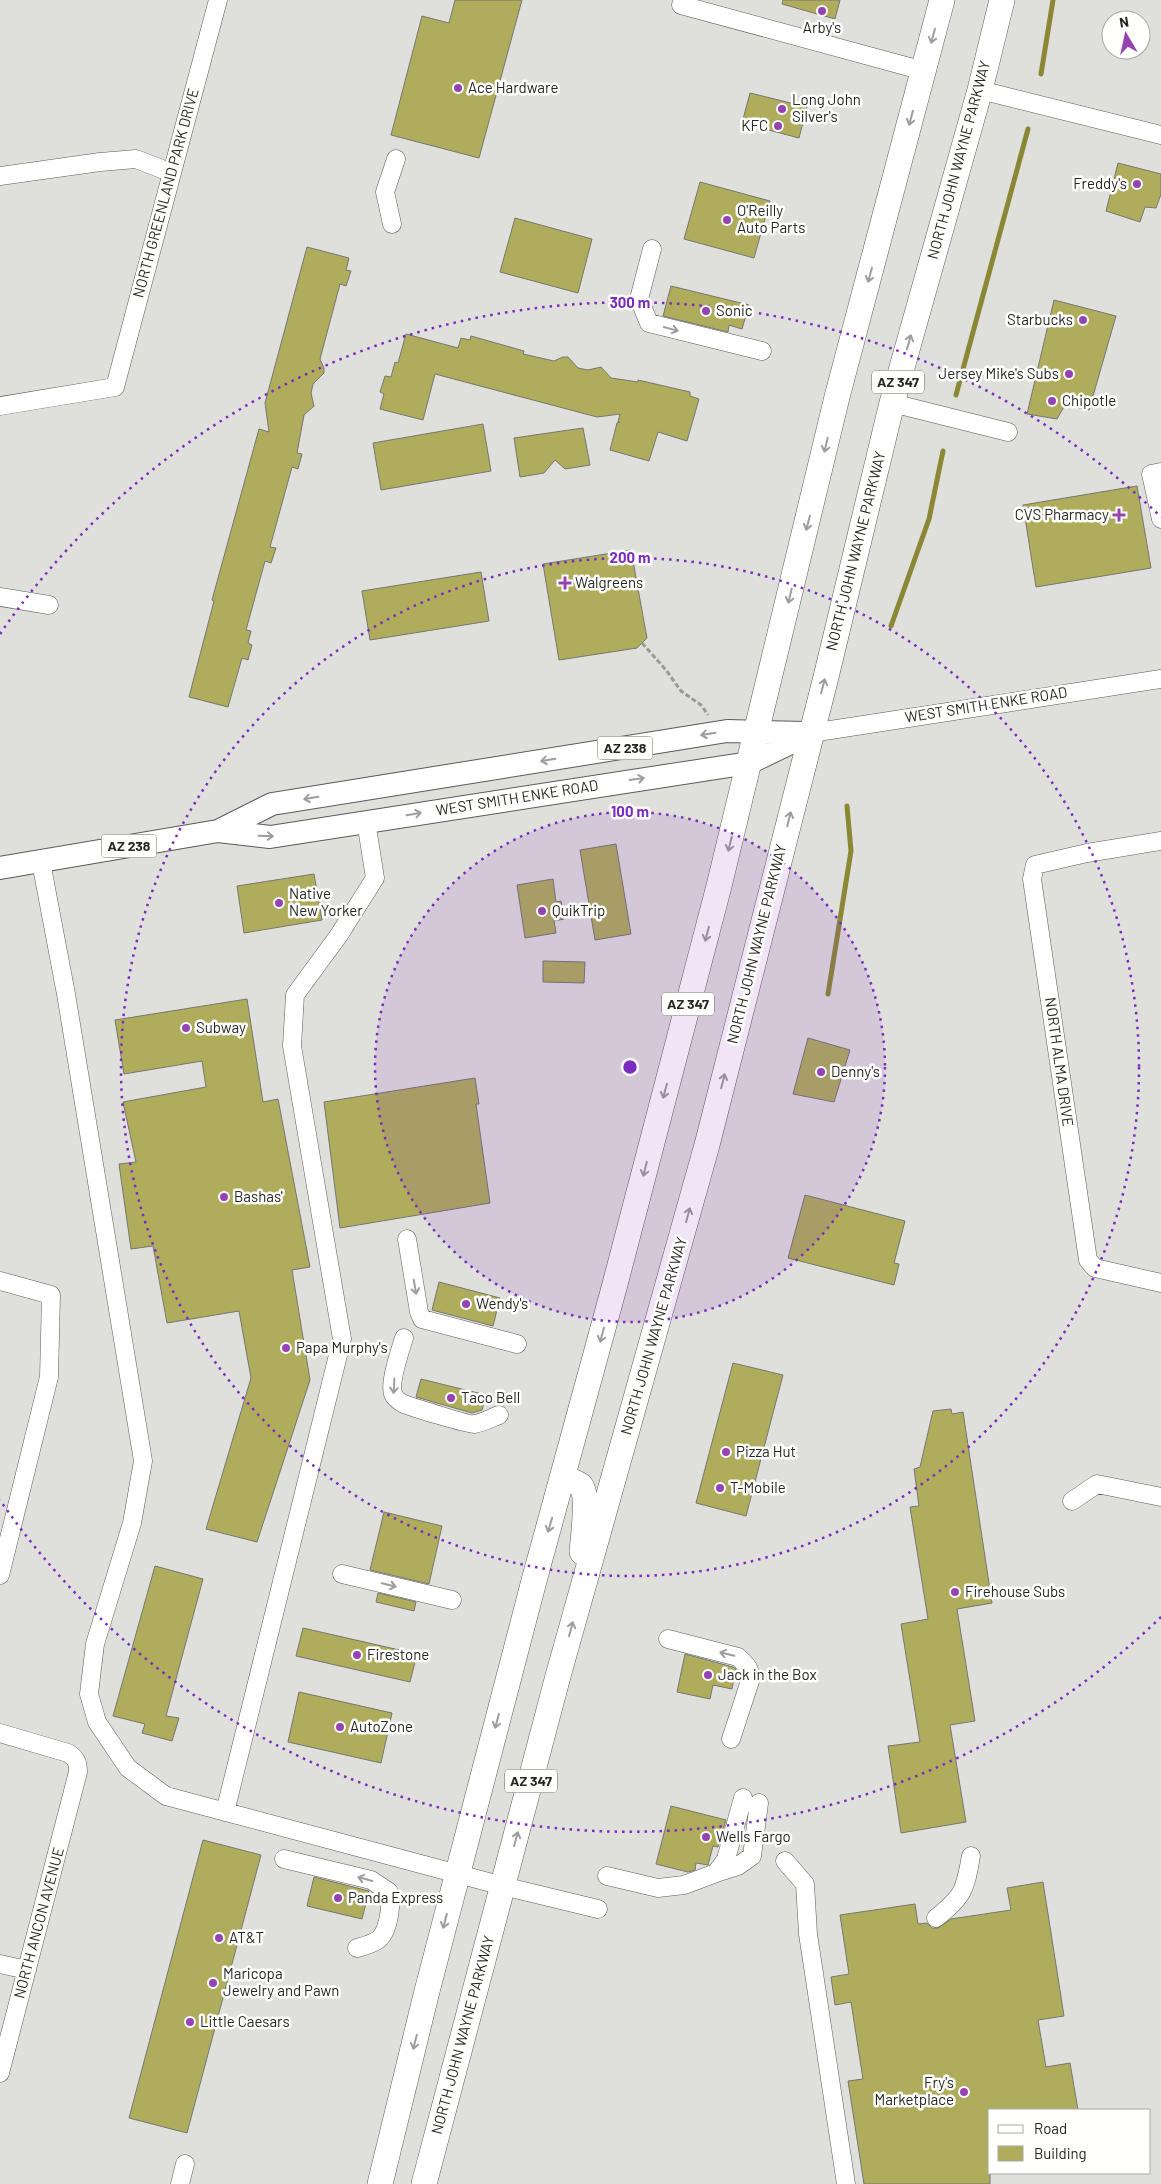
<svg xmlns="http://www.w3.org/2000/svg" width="1161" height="2184" font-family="Barlow,sans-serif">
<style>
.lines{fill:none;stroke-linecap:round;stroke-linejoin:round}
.stream{stroke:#8b8835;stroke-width:5}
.building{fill:#afad5b;stroke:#767673}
.minor-casing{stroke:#5a5a58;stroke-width:19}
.major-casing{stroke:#5a5a58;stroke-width:24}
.highway-casing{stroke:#5a5a58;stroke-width:26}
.path{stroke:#9a9a97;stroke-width:3;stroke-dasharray:5 2.5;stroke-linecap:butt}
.minor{stroke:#fff;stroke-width:18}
.major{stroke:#fff;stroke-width:22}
.highway{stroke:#fff;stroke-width:25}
.oneway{stroke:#9d9d9c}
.ring{fill:none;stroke:#7b2cbf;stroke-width:2.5;stroke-dasharray:2.5 5}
.poi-dot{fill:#9643b1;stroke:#fffffe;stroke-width:2}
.labels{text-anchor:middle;stroke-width:5;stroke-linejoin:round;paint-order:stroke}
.shield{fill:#fffffe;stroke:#676765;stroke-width:1}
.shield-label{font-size:14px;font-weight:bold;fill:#262624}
.poi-label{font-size:15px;fill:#262624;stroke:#fffffe;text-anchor:start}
.street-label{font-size:15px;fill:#262624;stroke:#fffffe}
.centre{fill:#7b2cbf;stroke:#fffffe;stroke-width:2.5}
.ring-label{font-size:15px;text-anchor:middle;font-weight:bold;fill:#7b2cbf;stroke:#fffffe;stroke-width:5;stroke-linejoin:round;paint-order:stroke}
</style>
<rect width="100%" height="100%" fill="#dfdfdc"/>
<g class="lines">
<path class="stream" d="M1041 74 1053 0
M956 395 1028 129
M891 626 929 519 943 451
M828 994 851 851 847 806"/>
</g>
<path class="building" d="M455 0H522L479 158 391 135 422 16 449 23Z
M783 0H840L835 19 782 4Z
M750 93 807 107 799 138 742 123Z
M1118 163 1161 174V194L1156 208 1145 207 1140 222 1106 211Z
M700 182 770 201 754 258 684 239Z
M515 218 592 239 578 293 500 272Z
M307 247 349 258 346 270 351 271 346 286 340 284 320 359 324 368V373L313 384 311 393 314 406 304 415 297 453 302 454 298 469 292 467 270 547 276 548 271 563 265 561 246 630 251 631 248 643 252 645 248 660 242 658 228 707 189 697 214 601 212 600 259 429 269 432 265 403Z
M671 286 749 305 742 329 729 325 728 332 663 316Z
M1054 300 1116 316 1089 410 1065 405 1057 419 1027 414Z
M406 334 458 348 461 338 470 340 471 336 524 351 523 354 554 361 563 357H568L578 368 588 370 601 367 611 378 638 382V380L690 392V396L699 399 687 441 658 432 649 461 610 450 617 423 620 422H618L620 414 597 417 435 374 423 420 380 409 384 394 380 392 385 376 391 377 395 362 398 363Z
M483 424 491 471 381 490 373 443Z
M583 428 590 465 565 469 555 460 544 473 520 477 514 438Z
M1137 486 1151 568 1036 587 1023 505Z
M631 550 647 638 637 648 559 660 543 564Z
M481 572 489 621 370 640 362 591Z
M616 844 631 934 595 940 580 850Z
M314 874 322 920 244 933 237 886Z
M553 879 556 902 561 901 564 919 554 921 556 933 525 938 517 885Z
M543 961 585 962 584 983 543 982Z
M247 999 263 1102 278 1099 310 1267 292 1270 310 1380 257 1542 206 1529 251 1378 239 1311 167 1323 153 1246 131 1249 119 1164 136 1162 123 1102 206 1087 202 1061 124 1074 115 1020Z
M808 1038 850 1050 834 1102 793 1094Z
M475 1078 479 1104H476L490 1203 340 1228 324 1102Z
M805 1195 905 1221 894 1263 899 1264 894 1285 788 1258Z
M439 1282 500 1298 493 1326 432 1310Z
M733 1363 783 1375 746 1516 696 1503Z
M421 1379 486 1395 482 1410 472 1413 416 1397Z
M951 1409 952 1414 963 1412 992 1603 957 1609 975 1721 950 1725 966 1822 901 1833 888 1746 920 1742 901 1624 928 1619 910 1507 919 1506 914 1469 920 1467 933 1411Z
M384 1512 442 1526 429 1584 370 1570Z
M155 1566 203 1579 166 1716 179 1718 172 1741 142 1733 145 1724 113 1716Z
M378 1593 416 1602 414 1611 376 1602Z
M303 1628 417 1654 410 1682 296 1656Z
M685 1654 733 1667 736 1669 732 1689 713 1685 710 1699 677 1692Z
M299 1692 392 1713 381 1763 288 1742Z
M671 1806 726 1820 718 1847 713 1846 708 1865 696 1863 695 1870 688 1872 656 1864Z
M203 1840 261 1855 187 2133 129 2118Z
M314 1877 369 1891 362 1919 307 1906Z
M1043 1882 1064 2016 1038 2020 1046 2067 1070 2063 1078 2110H990V2184H864L848 2081 863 2079 851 2002 835 2005 831 1977 849 1974 840 1915 915 1904 918 1924 927 1923 932 1928H938L951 1919 1011 1910 1007 1888Z"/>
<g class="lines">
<g class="minor-casing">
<path id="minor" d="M681 5 924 71
M980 90 1161 135
M0 176 100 162 136 159 172 173
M392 224 385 192 396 159
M652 249 639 299 649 323 762 351
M892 403 1008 432
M0 406 115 387 218 0
M1161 472 1151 474 1161 519
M0 597 49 605
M811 733 1161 679
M1161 841 1087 853 1035 865 1032 879 1088 1260 1095 1268 1161 1283
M41 862 66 994 143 1461 132 1523 95 1644 89 1694 97 1722 128 1768 166 1796 503 1886 598 1909
M407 1239 419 1312 422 1319 517 1344
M0 1281 51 1295 49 1377 0 1575
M404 1338C400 1351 389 1383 393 1394 395 1399 400 1402 404 1404 412 1407 469 1425 474 1424 482 1423 491 1418 499 1415
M1072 1501 1097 1484 1161 1497
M342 1574 452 1600
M668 1639 738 1657C747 1665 751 1669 750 1681L731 1739
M0 1733 68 1753C76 1758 78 1762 78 1772L0 2073
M225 1812 342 1339 292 1046 295 995 339 935 375 878 366 821
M284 1859 371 1880 389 1892C392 1904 389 1930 379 1939 373 1944 364 1946 357 1948
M785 1861 805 1884 808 1934 846 2184
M716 1873 738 1866 752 1856 759 1803
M607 1876 658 1888 684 1885 716 1873 726 1859 743 1798
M936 1918C964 1896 965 1890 971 1856
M0 1964 27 1970
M180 2184 185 2164"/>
</g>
<g class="major-casing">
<path id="major" d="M218 831 272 804 727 731 805 733
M0 868 218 831 270 837 749 763 811 733"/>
</g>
<g class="highway-casing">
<path id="highway" d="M563 1478C568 1480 577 1482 581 1486 589 1496 583 1539 582 1552
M380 2184 426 1995 535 1577 614 1288 719 886 837 397 942 0
M424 2184 558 1676 707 1145 826 677 892 403 980 90 1002 0"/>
</g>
<path class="path" d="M642 643 666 670 681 691 701 705 708 715"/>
<use href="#minor" class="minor"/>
<use href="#major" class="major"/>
<use href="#highway" class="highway"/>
</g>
<defs><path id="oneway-shaft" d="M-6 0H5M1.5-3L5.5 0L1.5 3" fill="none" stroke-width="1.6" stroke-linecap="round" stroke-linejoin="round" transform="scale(1.25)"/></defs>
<g class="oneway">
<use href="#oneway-shaft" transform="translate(933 36) rotate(105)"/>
<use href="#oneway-shaft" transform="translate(911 118) rotate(105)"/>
<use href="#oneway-shaft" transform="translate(870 275) rotate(105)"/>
<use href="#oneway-shaft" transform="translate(671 329) rotate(15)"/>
<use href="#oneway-shaft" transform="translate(909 342) rotate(-74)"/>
<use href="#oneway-shaft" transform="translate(826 445) rotate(103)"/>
<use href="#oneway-shaft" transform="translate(808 523) rotate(105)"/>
<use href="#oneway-shaft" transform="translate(790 596) rotate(103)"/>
<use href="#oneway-shaft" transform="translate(823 686) rotate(-75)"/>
<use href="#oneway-shaft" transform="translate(708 734) rotate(171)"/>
<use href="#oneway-shaft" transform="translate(548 760) rotate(171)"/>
<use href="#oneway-shaft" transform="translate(637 779) rotate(-8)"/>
<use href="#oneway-shaft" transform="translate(311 798) rotate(171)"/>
<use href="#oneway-shaft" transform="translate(414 814) rotate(-9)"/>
<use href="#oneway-shaft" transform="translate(789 819) rotate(-76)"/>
<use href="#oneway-shaft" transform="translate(266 836) rotate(2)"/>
<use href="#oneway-shaft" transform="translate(730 844) rotate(104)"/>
<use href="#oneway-shaft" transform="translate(707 934) rotate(105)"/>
<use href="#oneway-shaft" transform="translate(723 1081) rotate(-76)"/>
<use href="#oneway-shaft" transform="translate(665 1091) rotate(105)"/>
<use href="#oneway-shaft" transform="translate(645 1169) rotate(104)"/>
<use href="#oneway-shaft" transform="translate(688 1215) rotate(-75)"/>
<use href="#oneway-shaft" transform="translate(415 1287) rotate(80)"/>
<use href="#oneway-shaft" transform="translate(602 1335) rotate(105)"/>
<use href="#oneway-shaft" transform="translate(394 1386) rotate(93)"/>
<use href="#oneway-shaft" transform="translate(550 1525) rotate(106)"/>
<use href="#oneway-shaft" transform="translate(389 1585) rotate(13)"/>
<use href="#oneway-shaft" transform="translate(571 1629) rotate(-75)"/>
<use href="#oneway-shaft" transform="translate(727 1654) rotate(-166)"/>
<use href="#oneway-shaft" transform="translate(497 1721) rotate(105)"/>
<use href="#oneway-shaft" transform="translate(516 1839) rotate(-75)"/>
<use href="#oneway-shaft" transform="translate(365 1879) rotate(-164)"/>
<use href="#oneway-shaft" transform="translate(445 1921) rotate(104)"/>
<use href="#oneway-shaft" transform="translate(415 2042) rotate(104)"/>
</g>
<circle cx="630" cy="1067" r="255" fill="#7b2cbf" fill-opacity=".12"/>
<g class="ring">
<circle cx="630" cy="1067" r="255"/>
<circle cx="630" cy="1067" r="509"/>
<path d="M1161 1617A764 764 0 0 1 0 1500M0 634A764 764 0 0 1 1161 517"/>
</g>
<g class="poi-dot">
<circle cx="822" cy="11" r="5"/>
<circle cx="458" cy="88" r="5"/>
<circle cx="782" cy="109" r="5"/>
<circle cx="778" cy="126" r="5"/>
<circle cx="1137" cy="184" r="5"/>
<circle cx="727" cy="220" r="5"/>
<circle cx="706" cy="311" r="5"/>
<circle cx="1083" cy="320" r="5"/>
<circle cx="1069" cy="374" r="5"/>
<circle cx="1052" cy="401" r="5"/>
<path d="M1116.5 507.5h5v5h5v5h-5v5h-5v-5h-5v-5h5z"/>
<path d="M562.5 575.5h5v5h5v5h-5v5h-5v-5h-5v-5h5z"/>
<circle cx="279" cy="903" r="5"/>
<circle cx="542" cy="911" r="5"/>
<circle cx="186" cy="1028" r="5"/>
<circle cx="821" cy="1072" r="5"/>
<circle cx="224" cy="1197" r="5"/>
<circle cx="466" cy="1304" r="5"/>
<circle cx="286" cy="1348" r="5"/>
<circle cx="451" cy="1398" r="5"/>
<circle cx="726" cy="1452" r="5"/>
<circle cx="720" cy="1488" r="5"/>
<circle cx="955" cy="1592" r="5"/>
<circle cx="357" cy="1655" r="5"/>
<circle cx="708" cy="1675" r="5"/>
<circle cx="340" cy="1727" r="5"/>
<circle cx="706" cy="1837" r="5"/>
<circle cx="338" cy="1898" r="5"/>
<circle cx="219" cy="1938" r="5"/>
<circle cx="213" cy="1983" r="5"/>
<circle cx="190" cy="2022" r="5"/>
<circle cx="964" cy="2092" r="5"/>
</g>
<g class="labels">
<g class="shield">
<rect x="872" y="370.5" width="52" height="23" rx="4"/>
<rect x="597.5" y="736.5" width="55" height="23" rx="4"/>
<rect x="101.5" y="834.5" width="55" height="23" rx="4"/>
<rect x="662" y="992.5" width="52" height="23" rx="4"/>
<rect x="505" y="1769.5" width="52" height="23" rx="4"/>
</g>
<g class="shield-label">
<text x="898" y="387">AZ 347</text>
<text x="625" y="753">AZ 238</text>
<text x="129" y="851">AZ 238</text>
<text x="688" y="1009">AZ 347</text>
<text x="531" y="1786">AZ 347</text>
</g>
<g class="poi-label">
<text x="822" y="33" text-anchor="middle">Arby's</text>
<text x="468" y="93">Ace Hardware</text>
<text x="792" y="105">Long John<tspan x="792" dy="17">Silver's</tspan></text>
<text x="768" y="131" text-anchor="end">KFC</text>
<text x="1127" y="189" text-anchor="end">Freddy's</text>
<text x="737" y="216">O'Reilly<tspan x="737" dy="17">Auto Parts</tspan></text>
<text x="716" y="316">Sonic</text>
<text x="1073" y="325" text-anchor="end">Starbucks</text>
<text x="1059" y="379" text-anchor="end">Jersey Mike's Subs</text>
<text x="1062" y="406">Chipotle</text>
<text x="1109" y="520" text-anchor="end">CVS Pharmacy</text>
<text x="575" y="588">Walgreens</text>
<text x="289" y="899">Native<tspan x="289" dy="17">New Yorker</tspan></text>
<text x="552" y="916">QuikTrip</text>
<text x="196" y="1033">Subway</text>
<text x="831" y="1077">Denny's</text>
<text x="234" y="1202">Bashas'</text>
<text x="476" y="1309">Wendy's</text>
<text x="296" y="1353">Papa Murphy's</text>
<text x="461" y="1403">Taco Bell</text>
<text x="736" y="1457">Pizza Hut</text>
<text x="730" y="1493">T-Mobile</text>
<text x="965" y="1597">Firehouse Subs</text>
<text x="367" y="1660">Firestone</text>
<text x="718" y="1680">Jack in the Box</text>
<text x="350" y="1732">AutoZone</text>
<text x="716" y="1842">Wells Fargo</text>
<text x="348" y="1903">Panda Express</text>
<text x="229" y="1943">AT&amp;T</text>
<text x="223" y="1979">Maricopa<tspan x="223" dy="17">Jewelry and Pawn</tspan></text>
<text x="200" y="2027">Little Caesars</text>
<text x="954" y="2088" text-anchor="end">Fry's<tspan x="954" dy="17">Marketplace</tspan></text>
</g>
<g class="street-label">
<text transform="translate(959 160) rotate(-75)" y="5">NORTH JOHN WAYNE PARKWAY</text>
<text transform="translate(166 193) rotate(-75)" y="5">NORTH GREENLAND PARK DRIVE</text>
<text transform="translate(856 551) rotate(-76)" y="5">NORTH JOHN WAYNE PARKWAY</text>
<text transform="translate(986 705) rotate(-9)" y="5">WEST SMITH ENKE ROAD</text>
<text transform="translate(517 798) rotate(-9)" y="5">WEST SMITH ENKE ROAD</text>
<text transform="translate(757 944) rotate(-76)" y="5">NORTH JOHN WAYNE PARKWAY</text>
<text transform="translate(1059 1062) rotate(82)" y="5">NORTH ALMA DRIVE</text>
<text transform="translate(654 1336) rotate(-74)" y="5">NORTH JOHN WAYNE PARKWAY</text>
<text transform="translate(39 1923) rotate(-75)" y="5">NORTH ANCON AVENUE</text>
<text transform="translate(463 2035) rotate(-75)" y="5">NORTH JOHN WAYNE PARKWAY</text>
</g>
</g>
<circle cx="630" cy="1067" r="8" class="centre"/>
<g class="ring-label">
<text x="630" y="308">300 m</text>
<text x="630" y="563">200 m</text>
<text x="630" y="817">100 m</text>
</g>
<rect x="988" y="2109" width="162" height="65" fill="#fffffe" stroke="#a8a8a7"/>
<rect x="998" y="2125" width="25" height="8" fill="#ffffff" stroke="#a8a8a7"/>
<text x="1034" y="2134" font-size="15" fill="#262624">Road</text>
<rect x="998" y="2146" width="25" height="15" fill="#afad5b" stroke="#a8a8a7"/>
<text x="1034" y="2159" font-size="15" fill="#262624">Building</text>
<g transform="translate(1126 35) rotate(351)"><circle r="24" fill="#fffffe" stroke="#a8a8a7"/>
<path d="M0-4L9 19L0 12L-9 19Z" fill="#9643b1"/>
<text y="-8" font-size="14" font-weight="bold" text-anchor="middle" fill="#262624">N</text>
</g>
</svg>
